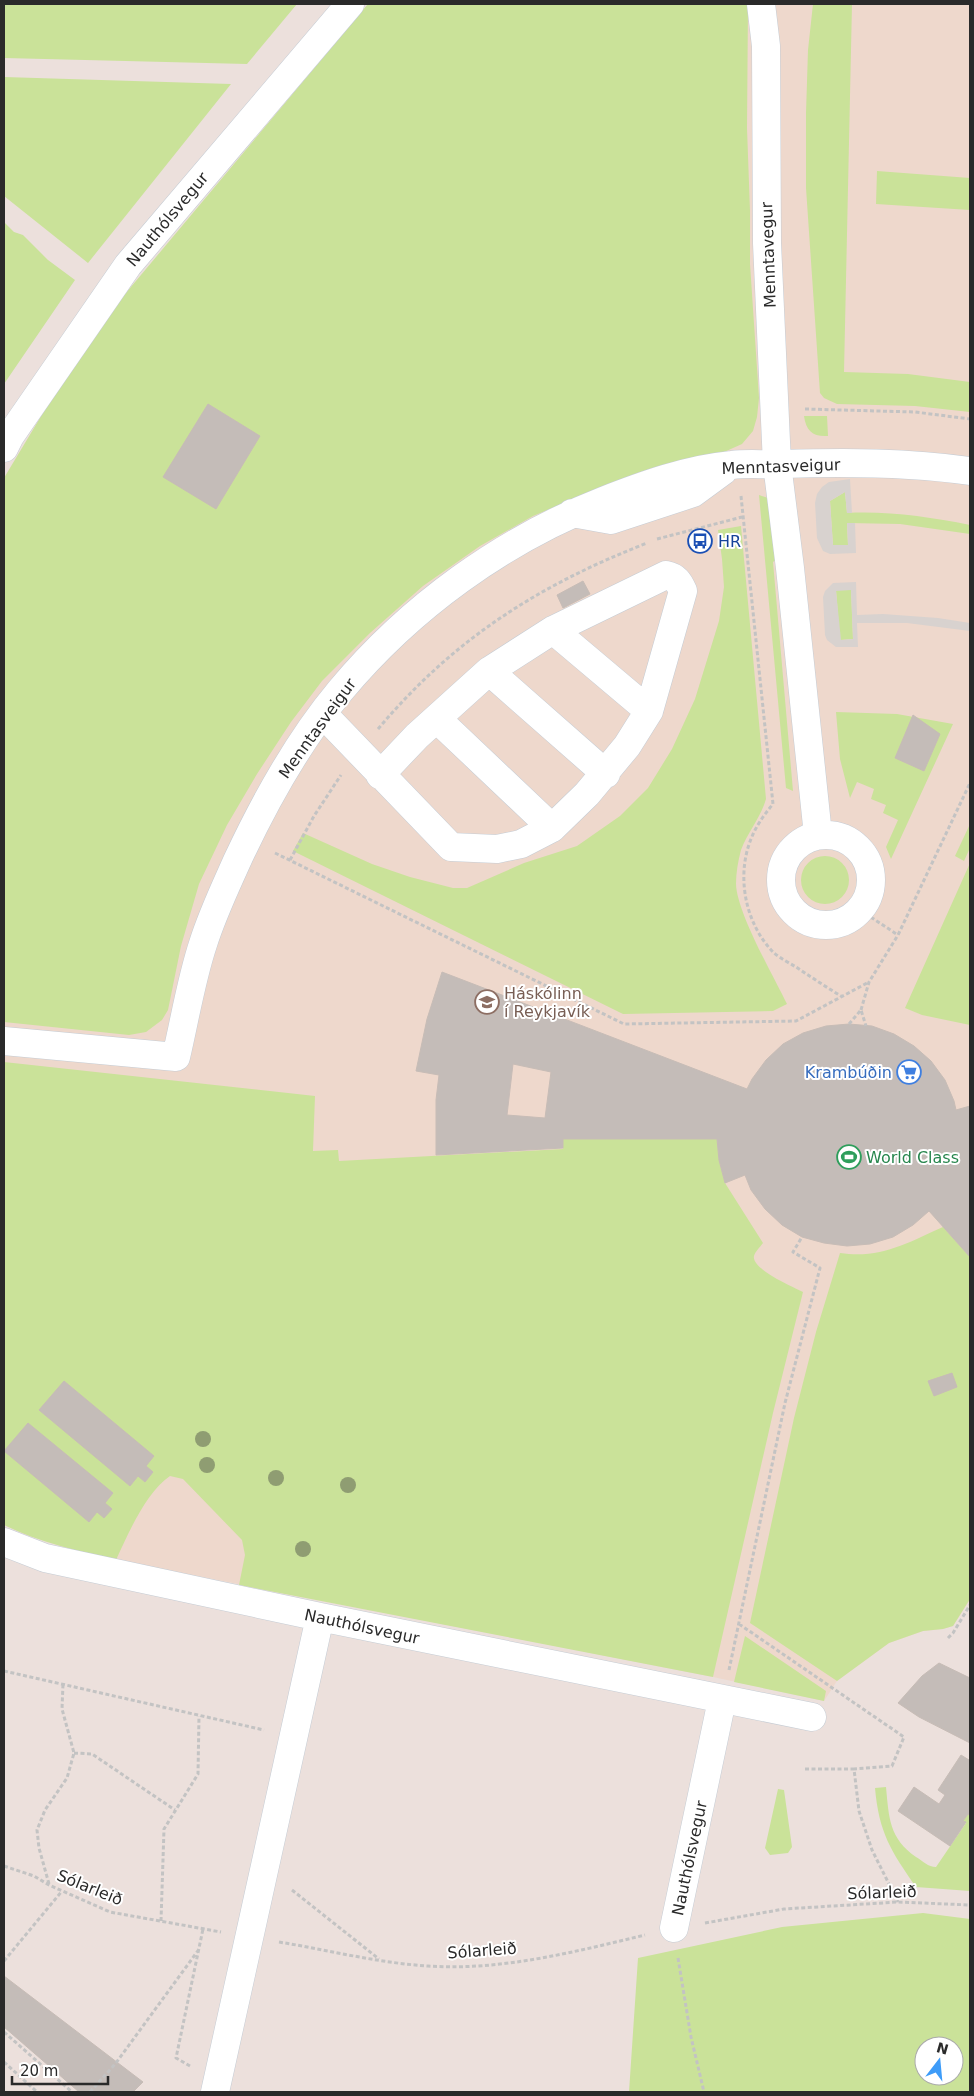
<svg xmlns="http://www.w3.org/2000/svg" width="974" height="2096" font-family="'DejaVu Sans',sans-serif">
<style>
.education{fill:#eed8cc}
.green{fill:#cae299;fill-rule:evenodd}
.plaza{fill:#d8d2cf;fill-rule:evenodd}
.building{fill:#c4bcb8;stroke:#c7bcb6;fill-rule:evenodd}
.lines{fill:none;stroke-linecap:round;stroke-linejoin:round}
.minor-casing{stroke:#c5ccd4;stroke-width:29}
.path{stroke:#c3c3c3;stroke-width:3;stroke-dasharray:4 2.5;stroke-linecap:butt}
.minor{stroke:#fff;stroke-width:28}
.tree{fill:#8f9d72}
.labels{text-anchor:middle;stroke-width:4;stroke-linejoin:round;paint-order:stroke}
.street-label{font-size:16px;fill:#2a2a2a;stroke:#fff}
.transit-label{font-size:16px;fill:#164399;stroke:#fff;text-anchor:start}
.education-label{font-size:16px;fill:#785e54;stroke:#fff;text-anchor:start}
.shop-label{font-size:16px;fill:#366cbe;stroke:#fff;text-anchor:end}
.leisure-label{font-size:16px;fill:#27864d;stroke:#fff;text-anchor:start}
</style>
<rect width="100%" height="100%" fill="#ece0dc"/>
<path class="education" d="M368 4H970V1600L953 1626 943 1629 923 1631 889 1643 837 1681 824 1701 713 1677 116 1560 70 1549 24 1534 4 1525V478L49 403Z"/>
<path class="green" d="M4 4H297L247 64 4 58Z
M368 4H748L747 128 750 211V264L759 398 757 417 753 431 742 444 724 452 652 468 624 478 533 516 480 546 423 586 370 633 322 681 291 722 257 774 227 825 199 884 181 946 168 1010 162 1020 146 1032 129 1035 4 1022V478L49 403 120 300Z
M813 4H852L844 372 908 374 970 382V412L915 406 837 404 824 398 820 393 806 188V113L808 50Z
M4 77 231 84 88 263 4 196Z
M877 171 970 178V210L876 204Z
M4 222 14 232 23 235 48 260 75 280 4 384Z
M804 416H827L828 436C813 437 806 431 804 416Z
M845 492 847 513C889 511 929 517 970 525V534L900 524 847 523 848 545 833 546 830 501Z
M759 495 771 499 784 554 773 562 793 791 786 788Z
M741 526 766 799C761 817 748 832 741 850 738 861 736 873 736 884 737 913 773 975 787 1004L773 1011 623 1014 293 851 303 833 372 864 410 877 453 888H467L524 863 577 846 620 816 648 788 672 749 695 699 719 621 724 587 722 559 718 530Z
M836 590H851L853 639 840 640Z
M836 712 897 714 953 724 891 859 886 847 898 820 883 813 886 805 871 799 874 789 857 782 850 798 840 759Z
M970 824V848L964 861 955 856Z
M801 880a24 24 0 1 1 48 0a24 24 0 1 1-48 0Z
M970 863V1025L922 1015 905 1008Z
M4 1062 315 1096 313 1151 338 1150 339 1161 563 1149V1139H717L719 1160 725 1183 763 1243C760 1247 755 1252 754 1256 751 1269 793 1287 803 1292L773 1413 713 1677 239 1585 245 1555 242 1540 183 1479 170 1476C146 1492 128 1534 116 1560 78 1551 39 1542 4 1525Z
M943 1227 970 1257V1599L953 1626 943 1629 923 1631 889 1643 837 1681 750 1623 794 1418 816 1332 840 1253C881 1259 907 1243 943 1227Z
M745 1636 826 1691 824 1701 734 1682Z
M886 1787C889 1818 889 1838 916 1857 923 1861 928 1867 936 1867L966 1823 963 1821 968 1814 970 1815V1891L916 1887C891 1851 879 1833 875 1788Z
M778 1789 784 1790 792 1847 788 1853 770 1855 765 1848Z
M923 1913 970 1919V2092H629L638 1958 782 1927ZM924 2046H954V2076H924Z"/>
<path class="plaza" d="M850 479 852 513H847L845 492 830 501 833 545H848L847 523H855L856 553 830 554 823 551 817 538 815 503 817 494 822 487 829 482Z
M856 582 857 615 883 614 938 618 970 623V631L907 623H857L858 647H836L827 640 825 635 823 597 825 591 833 583ZM851 590 853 639 841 640 836 591Z"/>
<path class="building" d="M208 404 260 436 216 509 163 477Z
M583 581 590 594 563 608 557 595Z
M913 715 940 734 924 771 895 758Z
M442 972 747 1089 752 1079 766 1060 783 1044 803 1033 826 1026 849 1024 872 1026 894 1034 914 1046 931 1061 945 1080 954 1101 956 1110 970 1106V1257L929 1211 913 1225 893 1237 870 1244 847 1246 824 1243 802 1237 782 1225 765 1209 751 1190 745 1175 725 1183 719 1160 717 1139H563V1148L436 1155V1100L439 1075 416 1071 427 1019ZM513 1064 551 1072 545 1118 507 1115Z
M952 1373 957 1387 934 1396 928 1381Z
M64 1381 154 1456 146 1466 153 1472 145 1482 138 1476 130 1486 39 1410Z
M28 1423 113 1493 105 1503 112 1509 104 1518 97 1512 89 1522 4 1451Z
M939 1663 970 1678V1743L919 1717 898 1703 922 1676Z
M961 1755 969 1760 970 1758V1815L968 1814 963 1821 966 1822 950 1846 898 1811 914 1787 939 1804 945 1795 938 1790Z
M4 1976 143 2082 133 2092H79L4 2027Z"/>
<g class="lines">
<g class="minor-casing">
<path id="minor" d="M761 4 766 46 767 243 777 464 790 568 818 835
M4 448 10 436 128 265 350 4
M572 513 611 520 693 493 723 471
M553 630 649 711
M489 671 606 774
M323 714 451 847 497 849 521 844 552 828 587 794 627 746 649 711 683 591C679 582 676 577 666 575L553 630 489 671 417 736 380 775
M437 719 552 828
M781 880a45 45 0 1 1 90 0a45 45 0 1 1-90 0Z
M4 1041 176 1057C185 1019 191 980 203 944 212 915 225 888 237 861 264 803 299 740 340 691 410 607 503 540 603 501 644 485 688 469 732 465 748 463 765 465 782 464 845 462 908 462 970 471
M4 1542 45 1558 320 1617 812 1717
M674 1928 722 1700
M215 2092 320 1617"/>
</g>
<path class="path" d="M805 409 915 412 970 419
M741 496 773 804C764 815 756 826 751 839 736 876 745 924 774 953 780 958 789 963 796 967 811 977 826 987 841 996
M657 539 742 517
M378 729C454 639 537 586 647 543
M275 853 624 1024 796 1021 869 982
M290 860 314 816 341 775
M860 910 898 935
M861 1010 869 982 898 935 970 783
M849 1024 861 1010 866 1026
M739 1624 904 1737 892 1766 854 1769
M948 1638 953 1633 970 1605
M729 1670 785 1403 820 1268 793 1252 802 1237
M4 1671 264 1730
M74 1753 92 1754 175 1810
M805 1769H854L859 1811 872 1850 898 1902
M4 1866 34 1876 49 1885 110 1912 221 1932
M49 1884 39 1848 37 1830 45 1810 67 1778 74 1753 62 1709 63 1684
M292 1890 379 1959
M161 1921 164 1829 198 1774 199 1716
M705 1923 784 1909 898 1902 970 1905
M279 1942C328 1950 378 1963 428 1966 501 1971 574 1952 645 1935
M678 1958 691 2037 704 2092
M4 1961 62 1891
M4 2032 72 2092
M4 2062 37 2092
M190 2066 176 2058 203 1929
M90 2092 116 2063 200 1948"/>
<use href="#minor" class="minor"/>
</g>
<g class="tree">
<circle cx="203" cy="1439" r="8"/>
<circle cx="207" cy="1465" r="8"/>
<circle cx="276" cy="1478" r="8"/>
<circle cx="348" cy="1485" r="8"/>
<circle cx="303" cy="1549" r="8"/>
</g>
<defs>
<g id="bus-ring" transform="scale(1.25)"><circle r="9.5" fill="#fff" stroke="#1a4fb4" stroke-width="1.5"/><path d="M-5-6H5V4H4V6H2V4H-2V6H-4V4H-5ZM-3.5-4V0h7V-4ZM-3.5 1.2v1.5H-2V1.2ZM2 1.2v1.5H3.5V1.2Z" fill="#1a4fb4"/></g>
<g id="university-ring" transform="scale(1.25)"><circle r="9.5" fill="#fff" stroke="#8d6e63" stroke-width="1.5"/><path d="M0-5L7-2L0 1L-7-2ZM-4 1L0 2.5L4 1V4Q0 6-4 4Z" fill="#8d6e63"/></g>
<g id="supermarket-ring" transform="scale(1.25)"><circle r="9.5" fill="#fff" stroke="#3f7fe0" stroke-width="1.5"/><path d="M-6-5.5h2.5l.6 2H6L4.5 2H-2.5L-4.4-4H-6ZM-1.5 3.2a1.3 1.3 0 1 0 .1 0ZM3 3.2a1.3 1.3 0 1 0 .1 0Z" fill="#3f7fe0"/></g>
<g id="stadium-ring" transform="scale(1.25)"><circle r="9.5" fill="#fff" stroke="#2e9e5b" stroke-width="1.5"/><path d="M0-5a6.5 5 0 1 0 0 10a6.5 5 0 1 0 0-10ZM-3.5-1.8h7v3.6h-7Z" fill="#2e9e5b"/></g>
</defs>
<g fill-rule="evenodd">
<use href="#bus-ring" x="700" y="541"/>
<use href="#university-ring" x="487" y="1002"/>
<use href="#supermarket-ring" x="909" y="1072"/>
<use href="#stadium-ring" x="849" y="1157"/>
</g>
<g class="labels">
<g class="street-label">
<text transform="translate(167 219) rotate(-50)" y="6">Nauthólsvegur</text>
<text transform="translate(768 255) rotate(-92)" y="6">Menntavegur</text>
<text transform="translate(781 466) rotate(-2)" y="6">Menntasveigur</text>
<text transform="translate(317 728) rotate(-54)" y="6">Menntasveigur</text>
<text transform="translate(362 1626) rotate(12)" y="6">Nauthólsvegur</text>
<text transform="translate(689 1858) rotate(-78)" y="6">Nauthólsvegur</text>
<text transform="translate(90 1887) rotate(22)" y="6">Sólarleið</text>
<text transform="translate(882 1892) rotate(-2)" y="6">Sólarleið</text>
<text transform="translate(482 1950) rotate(-4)" y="6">Sólarleið</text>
</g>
<g class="transit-label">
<text x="718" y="547">HR</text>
</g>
<g class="education-label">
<text x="504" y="999">Háskólinn<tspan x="504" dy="18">í Reykjavík</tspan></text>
</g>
<g class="shop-label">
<text x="892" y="1078">Krambúðin</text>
</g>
<g class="leisure-label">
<text x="866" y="1163">World Class</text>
</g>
</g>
<rect width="974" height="2096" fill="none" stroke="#2a2a2a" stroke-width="10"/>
<g transform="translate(939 2061) rotate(16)"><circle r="24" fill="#ffffff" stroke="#aaaaaa"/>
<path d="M0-4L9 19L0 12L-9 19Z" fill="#3e9cf8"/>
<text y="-8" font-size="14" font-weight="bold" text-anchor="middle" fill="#2a2a2a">N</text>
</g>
<path d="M12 2076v8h96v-8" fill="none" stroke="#2a2a2a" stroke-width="2.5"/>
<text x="20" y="2076" font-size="15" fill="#2a2a2a" stroke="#ffffff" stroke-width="4" paint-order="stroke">20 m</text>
</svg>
